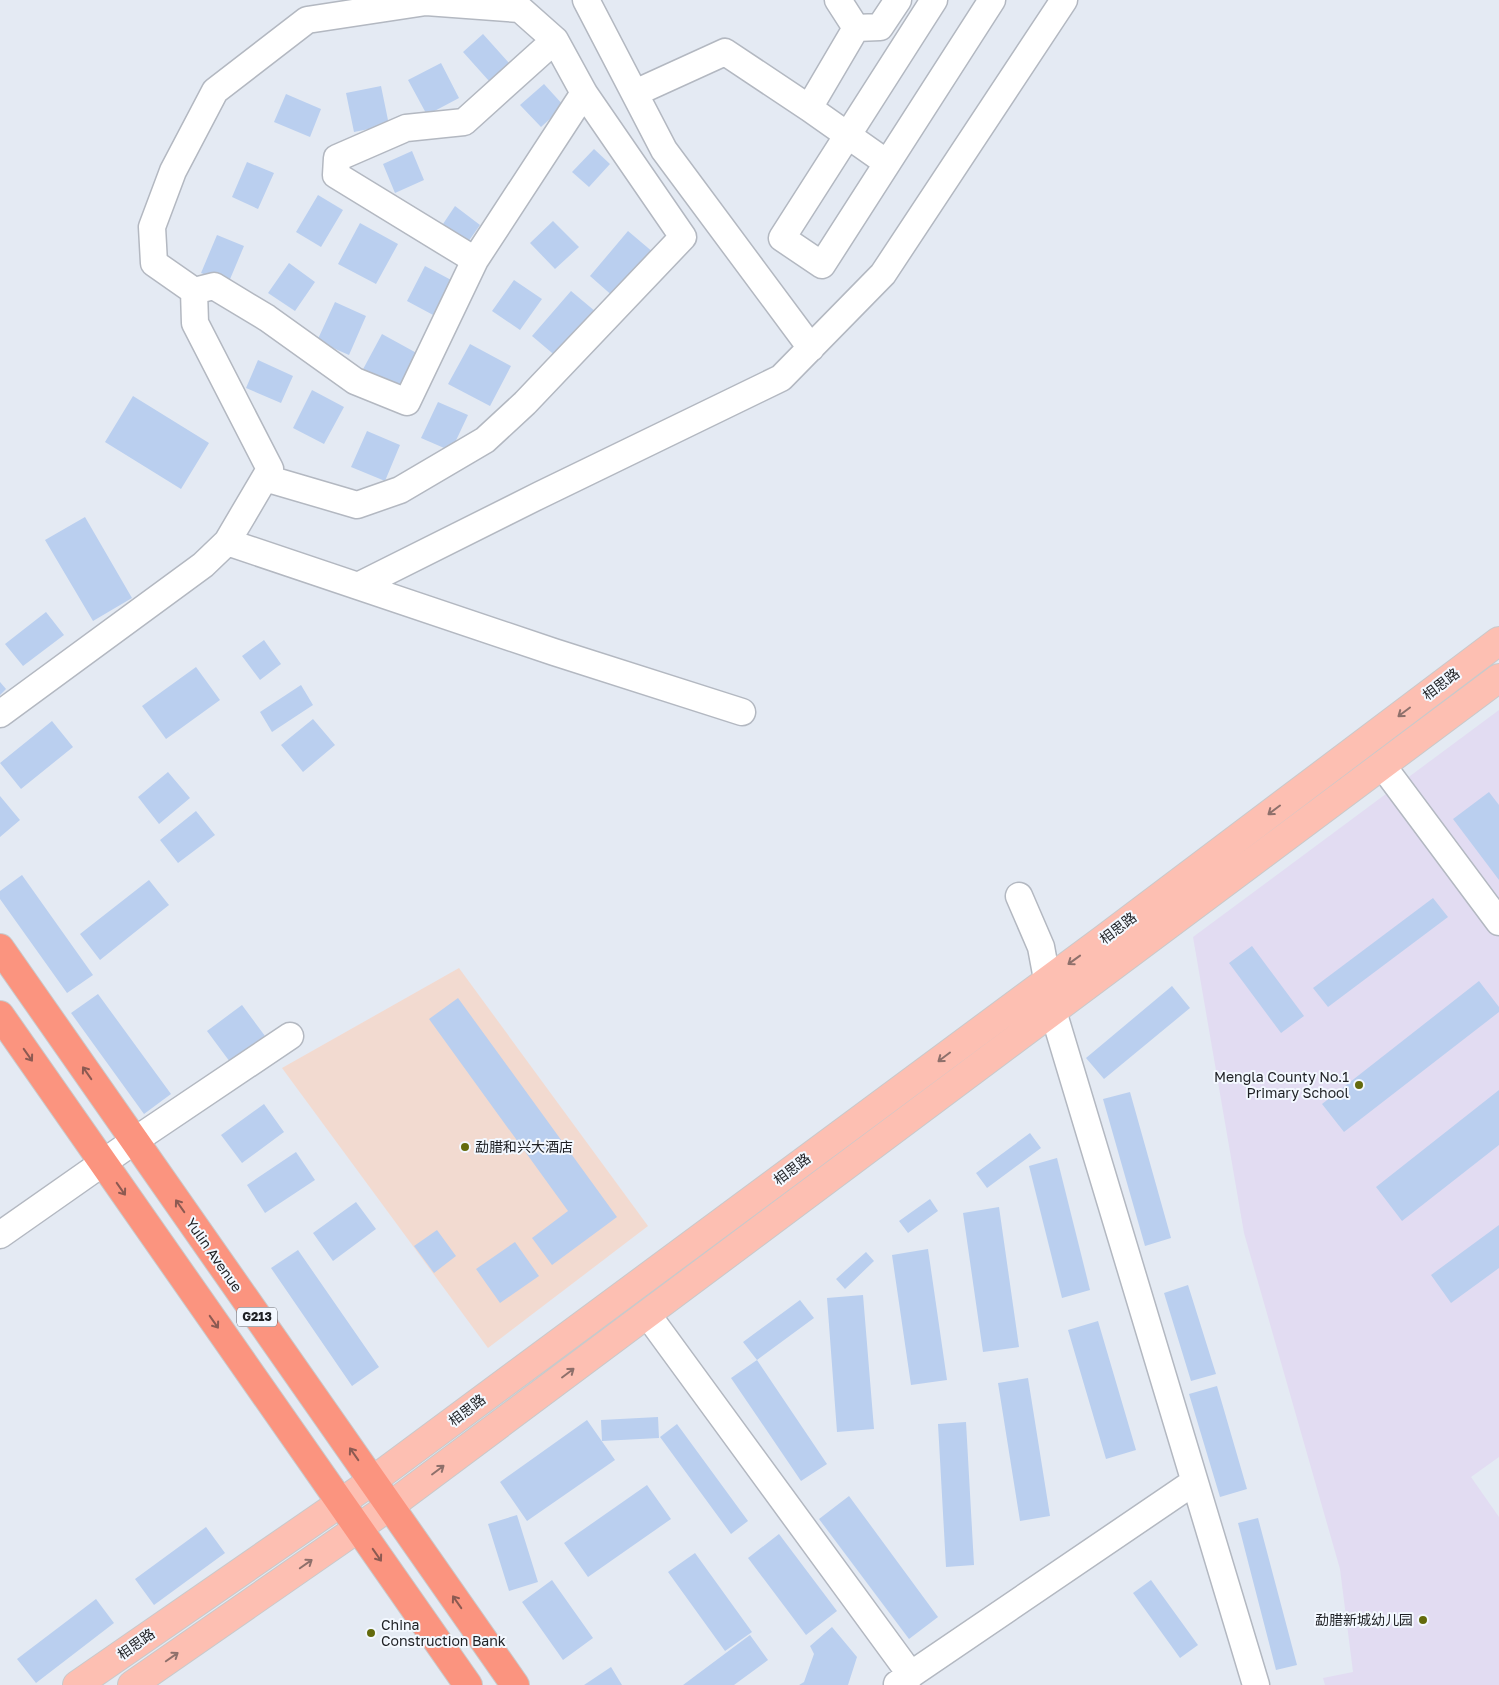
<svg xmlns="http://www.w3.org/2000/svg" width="1499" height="1685" font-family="'Golos Text','Noto Sans SC',sans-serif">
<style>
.commercial{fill:#f2dad0}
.education{fill:#e2dcf2}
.building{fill:#bacfef}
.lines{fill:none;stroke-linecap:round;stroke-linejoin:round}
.minor-casing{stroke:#b3b8c1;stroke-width:29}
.major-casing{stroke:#c9c9ca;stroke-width:30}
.highway-casing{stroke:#c9c9ca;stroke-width:30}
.minor{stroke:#fff;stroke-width:26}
.major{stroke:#fdbfb2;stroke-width:28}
.highway{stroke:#fb947f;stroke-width:28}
.oneway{stroke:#8e706b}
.oneway2{stroke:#8c5a52}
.poi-dot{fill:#636a0c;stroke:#f3f8ff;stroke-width:2}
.labels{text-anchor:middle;stroke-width:4;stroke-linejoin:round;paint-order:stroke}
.shield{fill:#f3f8ff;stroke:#5e6166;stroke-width:1}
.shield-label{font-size:12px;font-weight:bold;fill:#1e2024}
.street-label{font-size:14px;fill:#1e2024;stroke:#f3f8ff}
.poi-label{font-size:14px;fill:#1e2024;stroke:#f3f8ff;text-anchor:end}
</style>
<rect width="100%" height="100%" fill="#e4eaf3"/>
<path class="commercial" d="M459 968 648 1226 488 1348 282 1068Z"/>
<path class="education" d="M1499 710V1457L1471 1477 1499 1517V1685H1325L1323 1678 1353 1672 1340 1569 1244 1233 1193 937Z"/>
<path class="building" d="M483 34 509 63 489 81 463 52Z
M441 63 459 98 427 115 408 80Z
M544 84 564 106 541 127 520 105Z
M381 86 389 125 354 132 346 93Z
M286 94 321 109 310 137 274 122Z
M594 149 610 164 589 187 572 172Z
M412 151 424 180 395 193 383 164Z
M247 162 274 173 258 209 232 197Z
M318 195 343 210 321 247 296 232Z
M455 206 480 225 468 242 443 224Z
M553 221 579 247 555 269 530 243Z
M360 223 398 244 376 284 338 264Z
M628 231 654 253 615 298 590 276Z
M217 235 244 246 228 284 201 273Z
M289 263 315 282 295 311 268 293Z
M425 266 453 281 435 316 407 301Z
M514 280 542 299 520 330 492 311Z
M571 291 596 312 558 358 532 336Z
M335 302 366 316 349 355 317 341Z
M382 334 422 356 400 395 361 373Z
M470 344 511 366 490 406 448 384Z
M258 360 293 376 281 403 246 388Z
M312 390 344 407 324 444 293 428Z
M133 396 209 443 181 489 105 442Z
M438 402 468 415 451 451 421 438Z
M367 431 400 445 385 481 351 467Z
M85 517 132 598 93 621 45 540Z
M46 612 64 635 23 666 5 644Z
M264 640 281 664 260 680 242 656Z
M196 667 220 700 166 739 142 706Z
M0 682 6 689 0 695Z
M301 685 313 705 272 732 260 712Z
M313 719 335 745 303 772 281 745Z
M52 721 73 747 21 789 0 763Z
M168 772 190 798 159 824 138 797Z
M1489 792 1499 805V880L1453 819Z
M0 796 20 820 0 837Z
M196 811 215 835 178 863 160 840Z
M22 875 93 975 67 993 0 899V891Z
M149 880 169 905 100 960 80 934Z
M1433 898 1448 917 1328 1007 1313 988Z
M1252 946 1304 1016 1281 1033 1229 963Z
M1479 981 1499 1007V1012L1344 1132 1322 1104Z
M1172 986 1190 1008 1104 1079 1086 1058Z
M98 994 171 1094 144 1114 71 1013Z
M458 998 617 1217 552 1265 532 1238 568 1211 429 1019Z
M242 1005 265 1036 230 1062 207 1031Z
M1499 1090V1145L1402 1221 1376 1187Z
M1130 1092 1171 1238 1145 1246 1103 1099Z
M264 1104 284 1132 242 1163 221 1135Z
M1030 1133 1041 1148 987 1188 976 1173Z
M296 1152 315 1180 265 1213 247 1185Z
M1057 1158 1090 1290 1062 1298 1029 1166Z
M930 1199 938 1211 908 1233 899 1221Z
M356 1202 376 1229 333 1261 313 1233Z
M999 1207 1019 1347 983 1352 963 1213Z
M1499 1225V1268L1451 1303 1431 1275Z
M437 1230 456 1256 434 1273 414 1246Z
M515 1242 539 1276 500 1303 476 1269Z
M928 1249 947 1380 911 1385 892 1255Z
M298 1250 379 1367 352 1386 271 1268Z
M866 1252 874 1261 845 1289 836 1279Z
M1188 1285 1216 1374 1191 1381 1164 1293Z
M863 1295 874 1429 837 1432 827 1298Z
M800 1300 814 1318 757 1360 743 1342Z
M1098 1321 1136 1450 1106 1459 1068 1330Z
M757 1360 827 1464 801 1481 731 1378Z
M1028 1378 1050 1516 1020 1521 998 1383Z
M1217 1386 1247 1489 1220 1497 1189 1394Z
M658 1417 659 1438 602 1441 601 1420Z
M587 1420 615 1460 527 1521 500 1482Z
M966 1422 974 1565 946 1567 938 1424Z
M677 1424 748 1521 731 1534 660 1437Z
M647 1485 671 1519 588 1577 564 1543Z
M849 1496 938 1617 909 1639 819 1519Z
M517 1515 538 1582 509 1591 488 1524Z
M1258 1518 1297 1665 1276 1670 1238 1523Z
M206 1527 225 1553 154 1605 135 1579Z
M779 1534 837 1611 806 1635 748 1558Z
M695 1553 752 1632 725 1651 668 1572Z
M552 1580 593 1638 563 1660 522 1602Z
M1151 1580 1198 1645 1180 1658 1133 1593Z
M96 1599 114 1623 36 1683 17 1659Z
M832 1627 857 1657 848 1685H799L804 1682 814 1654 810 1646Z
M750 1635 768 1660 734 1685H683Z
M611 1667 622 1685H584Z"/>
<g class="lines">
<g class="minor-casing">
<path id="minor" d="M586 0 664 150 811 348
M838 0 856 28
M934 0 782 238 822 265 992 0
M635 93 725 52 809 108 856 28 880 27 898 0
M809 108 887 163
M475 260 584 93
M194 291 154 263 152 227 173 171 215 91 307 20 426 2 520 9 555 40 584 93 683 237 525 403 485 440 400 490 357 505 265 478
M227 542 554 652 742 712
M358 586 540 495 781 378 883 274 1064 0
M0 714 203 565 227 542 270 469 195 323 194 291 214 286 267 318 355 381 407 402 475 260 336 175 337 158 406 128 464 122 555 40
M1382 765 1499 922
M1019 896 1041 947 1053 1011 1256 1685
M0 1235 134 1141 290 1036
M647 1314 911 1675
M897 1684 1194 1482"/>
</g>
<g class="major-casing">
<path id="major" d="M77 1685 372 1481 1105 938 1499 641
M132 1685 390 1506 1499 678"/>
</g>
<g class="highway-casing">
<path id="highway" d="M0 948 515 1685
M0 1015 468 1685"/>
</g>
<use href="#minor" class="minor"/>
<use href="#major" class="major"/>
<use href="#highway" class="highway"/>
</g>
<defs><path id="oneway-shaft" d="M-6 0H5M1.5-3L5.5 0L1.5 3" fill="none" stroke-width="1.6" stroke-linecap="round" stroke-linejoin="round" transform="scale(1.25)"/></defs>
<g class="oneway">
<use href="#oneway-shaft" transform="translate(1404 712) rotate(143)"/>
<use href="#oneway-shaft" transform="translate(1274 810) rotate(143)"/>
<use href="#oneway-shaft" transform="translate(1074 960) rotate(144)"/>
<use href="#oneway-shaft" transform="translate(944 1057) rotate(143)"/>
<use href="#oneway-shaft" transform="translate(568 1373) rotate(-37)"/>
<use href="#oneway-shaft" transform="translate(438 1470) rotate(-37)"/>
<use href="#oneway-shaft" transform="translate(306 1564) rotate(-35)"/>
<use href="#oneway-shaft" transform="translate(172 1657) rotate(-35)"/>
</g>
<g class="oneway2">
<use href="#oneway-shaft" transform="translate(28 1055) rotate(55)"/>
<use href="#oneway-shaft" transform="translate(87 1073) rotate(-125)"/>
<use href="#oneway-shaft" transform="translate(121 1189) rotate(55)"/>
<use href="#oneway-shaft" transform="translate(180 1206) rotate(-125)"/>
<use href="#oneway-shaft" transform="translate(214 1322) rotate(55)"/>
<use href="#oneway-shaft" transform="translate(354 1454) rotate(-125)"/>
<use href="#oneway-shaft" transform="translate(377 1555) rotate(55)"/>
<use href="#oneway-shaft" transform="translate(457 1602) rotate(-125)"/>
</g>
<g class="poi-dot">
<circle cx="1359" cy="1085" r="5"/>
<circle cx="465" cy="1147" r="5"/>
<circle cx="1423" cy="1620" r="5"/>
<circle cx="371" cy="1633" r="5"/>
</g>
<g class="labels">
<rect class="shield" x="237" y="1307.5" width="40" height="19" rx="4"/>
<g class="shield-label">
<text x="257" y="1321">G213</text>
</g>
<g class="street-label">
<text transform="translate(1441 684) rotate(-37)" y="5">相思路</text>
<text transform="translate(1118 928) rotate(-37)" y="5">相思路</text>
<text transform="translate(792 1169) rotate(-37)" y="5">相思路</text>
<text transform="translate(214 1255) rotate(55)" y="5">Yulin Avenue</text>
<text transform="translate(467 1410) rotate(-37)" y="5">相思路</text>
<text transform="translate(136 1644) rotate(-35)" y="5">相思路</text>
</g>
<g class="poi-label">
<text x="1349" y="1082">Mengla County No.1<tspan x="1349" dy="16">Primary School</tspan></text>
<text x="475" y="1152" text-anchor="start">勐腊和兴大酒店</text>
<text x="1413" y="1625">勐腊新城幼儿园</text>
<text x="381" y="1630" text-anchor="start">China<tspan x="381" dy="16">Construction Bank</tspan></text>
</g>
</g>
</svg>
